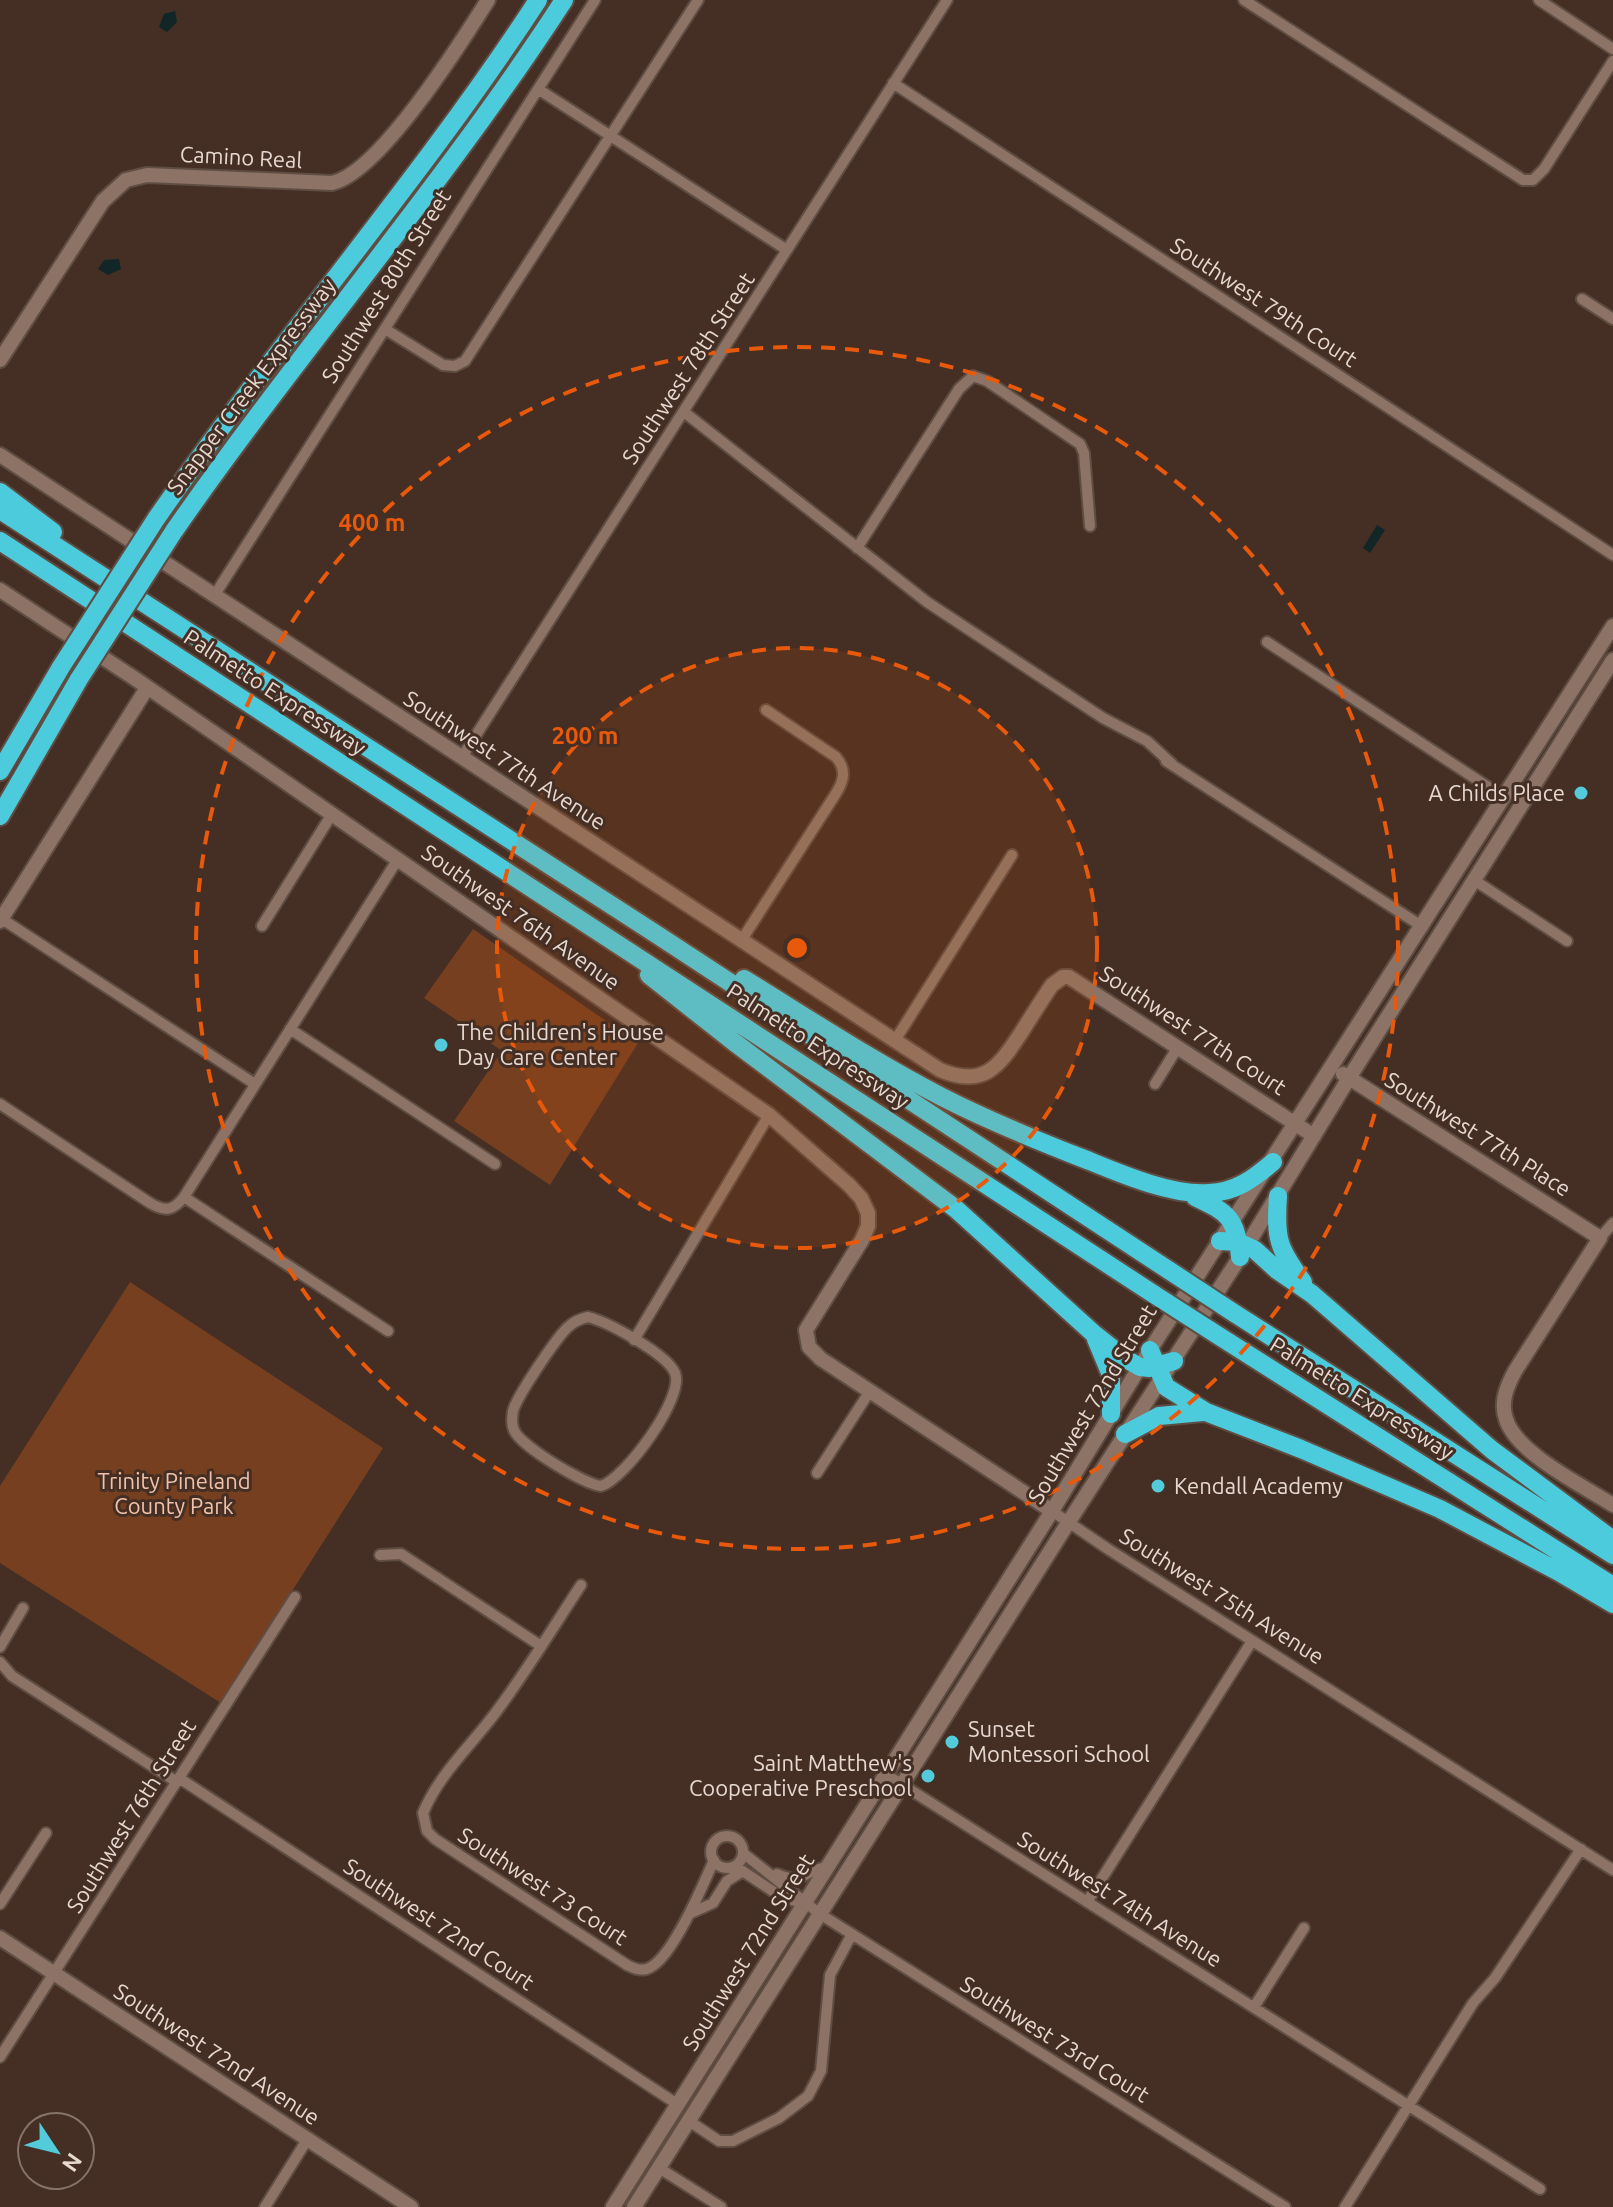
<svg xmlns="http://www.w3.org/2000/svg" width="1613" height="2207" font-family="Ubuntu,sans-serif">
<style>
.green{fill:#763f1f}
.water{fill:#122527}
.lines{fill:none;stroke-linecap:round;stroke-linejoin:round}
.street-casing{stroke:#5f4d43;stroke-width:14}
.secondary-casing{stroke:#5f4d43;stroke-width:18}
.highway-casing{stroke:#5f4d43;stroke-width:22}
.street{stroke:#8c7366;stroke-width:10}
.secondary{stroke:#8c7366;stroke-width:14}
.highway{stroke:#4ccbdc;stroke-width:18}
.highway-bridge-casing{stroke:#5f4d43;stroke-width:22;stroke-linecap:butt}
.highway-bridge{stroke:#4ccbdc;stroke-width:18}
.ring{fill:none;stroke:#e8590c;stroke-width:4;stroke-dasharray:14 10}
.poi-dot{fill:#53cbda;stroke:#452f24;stroke-width:3}
.labels{text-anchor:middle;stroke-width:6;stroke-linejoin:round;paint-order:stroke}
.street-label{font-size:22px;fill:#e7d9d1;stroke:#452f24}
.poi-label{font-size:22px;fill:#e7d9d1;stroke:#452f24;text-anchor:start}
.park-label{font-size:22px;fill:#f0c2aa;stroke:#452f24}
.centre{fill:#e8590c;stroke:#452f24;stroke-width:4}
.ring-label{font-size:24px;text-anchor:middle;font-weight:bold;fill:#e8590c;stroke:#452f24;stroke-width:6;stroke-linejoin:round;paint-order:stroke}
</style>
<rect width="100%" height="100%" fill="#452f24"/>
<path class="green" d="M473 929 638 1043 550 1185 454 1121 502 1051 424 998Z
M130 1282 383 1448 221 1703 0 1563V1486Z"/>
<path class="water" d="M175 11 177 22 167 32 159 27 164 14Z
M119 259 121 269 108 275 98 269 104 260Z
M1377 525 1385 530 1370 553 1363 548Z"/>
<g class="lines">
<g class="street-casing">
<path id="street" d="M1244 0 1523 180H1533L1544 169 1613 61
M1539 0 1613 49
M893 83 1613 555
M538 89 787 250
M1582 299 1613 319
M385 329 443 365 455 366 465 361 698 0
M684 412 927 602 1103 718 1147 741 1172 764
M857 548 959 389 973 376 987 381 1080 444 1084 453 1090 526
M214 596 595 0
M1267 642 1505 798
M462 757 947 0
M1166 761 1423 927
M1474 880 1567 941
M2 919 255 1084
M262 926 332 814
M741 941 835 795C844 781 847 770 836 757L766 710
M290 1029 495 1164
M894 1042 1012 855
M1155 1084 1178 1047
M0 1104 150 1203C165 1212 173 1211 184 1197L398 859
M184 1197 388 1331
M1600 1238 1613 1223
M588 1317C608 1322 667 1354 675 1373 685 1397 625 1479 601 1486 584 1484 520 1446 514 1430 511 1424 512 1417 513 1411 517 1396 555 1340 567 1328 573 1322 579 1319 588 1317Z
M634 1340 769 1115
M817 1473 870 1391
M1052 1511 1108 1549 1613 1870
M380 1555 401 1554 541 1646
M581 1585C554 1626 528 1669 499 1708 474 1743 440 1772 423 1813L427 1831 435 1839 627 1965C635 1969 643 1972 651 1967 674 1954 703 1885 714 1860
M0 1647 23 1608
M0 1662 12 1676 177 1782
M887 1775 1540 2189
M179 1778 677 2104
M711 1852a16 16 0 1 1 32 0a16 16 0 1 1-32 0Z
M743 1853 820 1914 1285 2207
M735 1866 783 1898 803 1903
M777 1874C804 1886 805 1869 828 1867
M1087 1902 1252 1641
M0 1904 46 1833
M691 1913 713 1903 727 1881 743 1871
M1254 2007 1304 1928
M0 2057 295 1597
M689 2121 719 2141H733L779 2118 808 2096 821 2071 830 1975 852 1934
M659 2168 721 2207
M265 2207 307 2140
M1345 2207 1473 2003 1495 1978 1581 1849"/>
</g>
<g class="secondary-casing">
<path id="secondary" d="M0 360 103 201 126 180 147 175 332 183C379 173 461 43 488 0
M0 455 940 1070C983 1088 998 1068 1021 1033 1031 1017 1041 1001 1052 985L1063 977H1069L1314 1136
M0 590 134 678 769 1115 849 1185 861 1198 868 1213V1226L862 1240 806 1330 809 1347 821 1359 1052 1511
M0 921 147 688
M1343 1074 1600 1238 1515 1371C1507 1386 1500 1402 1506 1419 1516 1453 1583 1486 1613 1505
M0 1938 411 2207
M613 2207 1052 1511 1150 1350 1613 626
M634 2207 1068 1523 1238 1260 1349 1078 1613 660"/>
</g>
<g class="highway-casing">
<path id="highway" d="M0 492 53 532
M0 510 656 934 1170 1271
M156 519C278 342 421 180 538 0
M174 531C299 351 444 185 564 0
M0 541 1155 1295
M0 771 61 667
M0 816 79 679
M649 975 734 1042 956 1209 1093 1333 1126 1359 1140 1367 1149 1368 1174 1361
M744 979C809 1019 874 1062 942 1097 989 1121 1038 1141 1087 1160 1121 1174 1173 1196 1209 1193 1236 1192 1253 1179 1273 1162
M1278 1196C1275 1239 1278 1248 1303 1282
M1195 1197C1229 1213 1236 1218 1240 1257
M1220 1241 1238 1242 1255 1250 1277 1270 1312 1294 1492 1450 1613 1540
M1234 1313 1613 1555
M1219 1336 1613 1586
M1096 1339 1111 1375V1414
M1150 1350 1166 1387 1206 1412 1301 1449 1440 1509 1559 1572 1613 1604
M1125 1434 1159 1416 1203 1412"/>
</g>
<use href="#street" class="street"/>
<use href="#secondary" class="secondary"/>
<use href="#highway" class="highway"/>
<g class="highway-bridge-casing">
<path id="highway-bridge" d="M61 667 156 519
M79 679 174 531
M1170 1271 1234 1313
M1155 1295 1219 1336"/>
</g>
<use href="#highway-bridge" class="highway-bridge"/>
</g>
<circle cx="797" cy="948" r="300" fill="#e8590c" fill-opacity=".12"/>
<g class="ring">
<circle cx="797" cy="948" r="300"/>
<circle cx="797" cy="948" r="601"/>
</g>
<g class="poi-dot">
<circle cx="1581" cy="793" r="8"/>
<circle cx="441" cy="1045" r="8"/>
<circle cx="1158" cy="1486" r="8"/>
<circle cx="952" cy="1742" r="8"/>
<circle cx="928" cy="1776" r="8"/>
</g>
<g class="labels">
<g class="street-label">
<text transform="translate(241 157) rotate(3)" y="8">Camino Real</text>
<text transform="translate(386 286) rotate(-58)" y="8">Southwest 80th Street</text>
<text transform="translate(1264 302) rotate(33)" y="8">Southwest 79th Court</text>
<text transform="translate(688 368) rotate(-57)" y="8">Southwest 78th Street</text>
<text transform="translate(251 386) rotate(-53)" y="8">Snapper Creek Expressway</text>
<text transform="translate(275 692) rotate(33)" y="8">Palmetto Expressway</text>
<text transform="translate(505 760) rotate(33)" y="8">Southwest 77th Avenue</text>
<text transform="translate(521 917) rotate(35)" y="8">Southwest 76th Avenue</text>
<text transform="translate(1193 1030) rotate(33)" y="8">Southwest 77th Court</text>
<text transform="translate(818 1046) rotate(33)" y="8">Palmetto Expressway</text>
<text transform="translate(1478 1134) rotate(32)" y="8">Southwest 77th Place</text>
<text transform="translate(1362 1398) rotate(32)" y="8">Palmetto Expressway</text>
<text transform="translate(1092 1404) rotate(-59)" y="8">Southwest 72nd Street</text>
<text transform="translate(1222 1596) rotate(32)" y="8">Southwest 75th Avenue</text>
<text transform="translate(131 1816) rotate(-58)" y="8">Southwest 76th Street</text>
<text transform="translate(543 1886) rotate(33)" y="8">Southwest 73 Court</text>
<text transform="translate(1120 1899) rotate(32)" y="8">Southwest 74th Avenue</text>
<text transform="translate(439 1924) rotate(33)" y="8">Southwest 72nd Court</text>
<text transform="translate(748 1952) rotate(-58)" y="8">Southwest 72nd Street</text>
<text transform="translate(1055 2039) rotate(32)" y="8">Southwest 73rd Court</text>
<text transform="translate(217 2054) rotate(33)" y="8">Southwest 72nd Avenue</text>
</g>
<g class="poi-label">
<text x="1565" y="801" text-anchor="end">A Childs Place</text>
<text x="457" y="1040">The Children's House<tspan x="457" dy="25">Day Care Center</tspan></text>
<text x="1174" y="1494">Kendall Academy</text>
<text x="968" y="1737">Sunset<tspan x="968" dy="25">Montessori School</tspan></text>
<text x="912" y="1771" text-anchor="end">Saint Matthew's<tspan x="912" dy="25">Cooperative Preschool</tspan></text>
</g>
<g class="park-label">
<text x="174" y="1489">Trinity Pineland<tspan x="174" dy="25">County Park</tspan></text>
</g>
</g>
<circle cx="797" cy="948" r="12" class="centre"/>
<g class="ring-label">
<text x="372" y="531">400 m</text>
<text x="585" y="744">200 m</text>
</g>
<g transform="translate(56 2151) rotate(125)"><circle r="38" fill="#452f24" stroke="#867369" stroke-width="2"/>
<path d="M0-6L14 30L0 20L-14 30Z" fill="#53cbda"/>
<text y="-12" font-size="22" font-weight="bold" text-anchor="middle" fill="#e7d9d1">N</text>
</g>
</svg>
